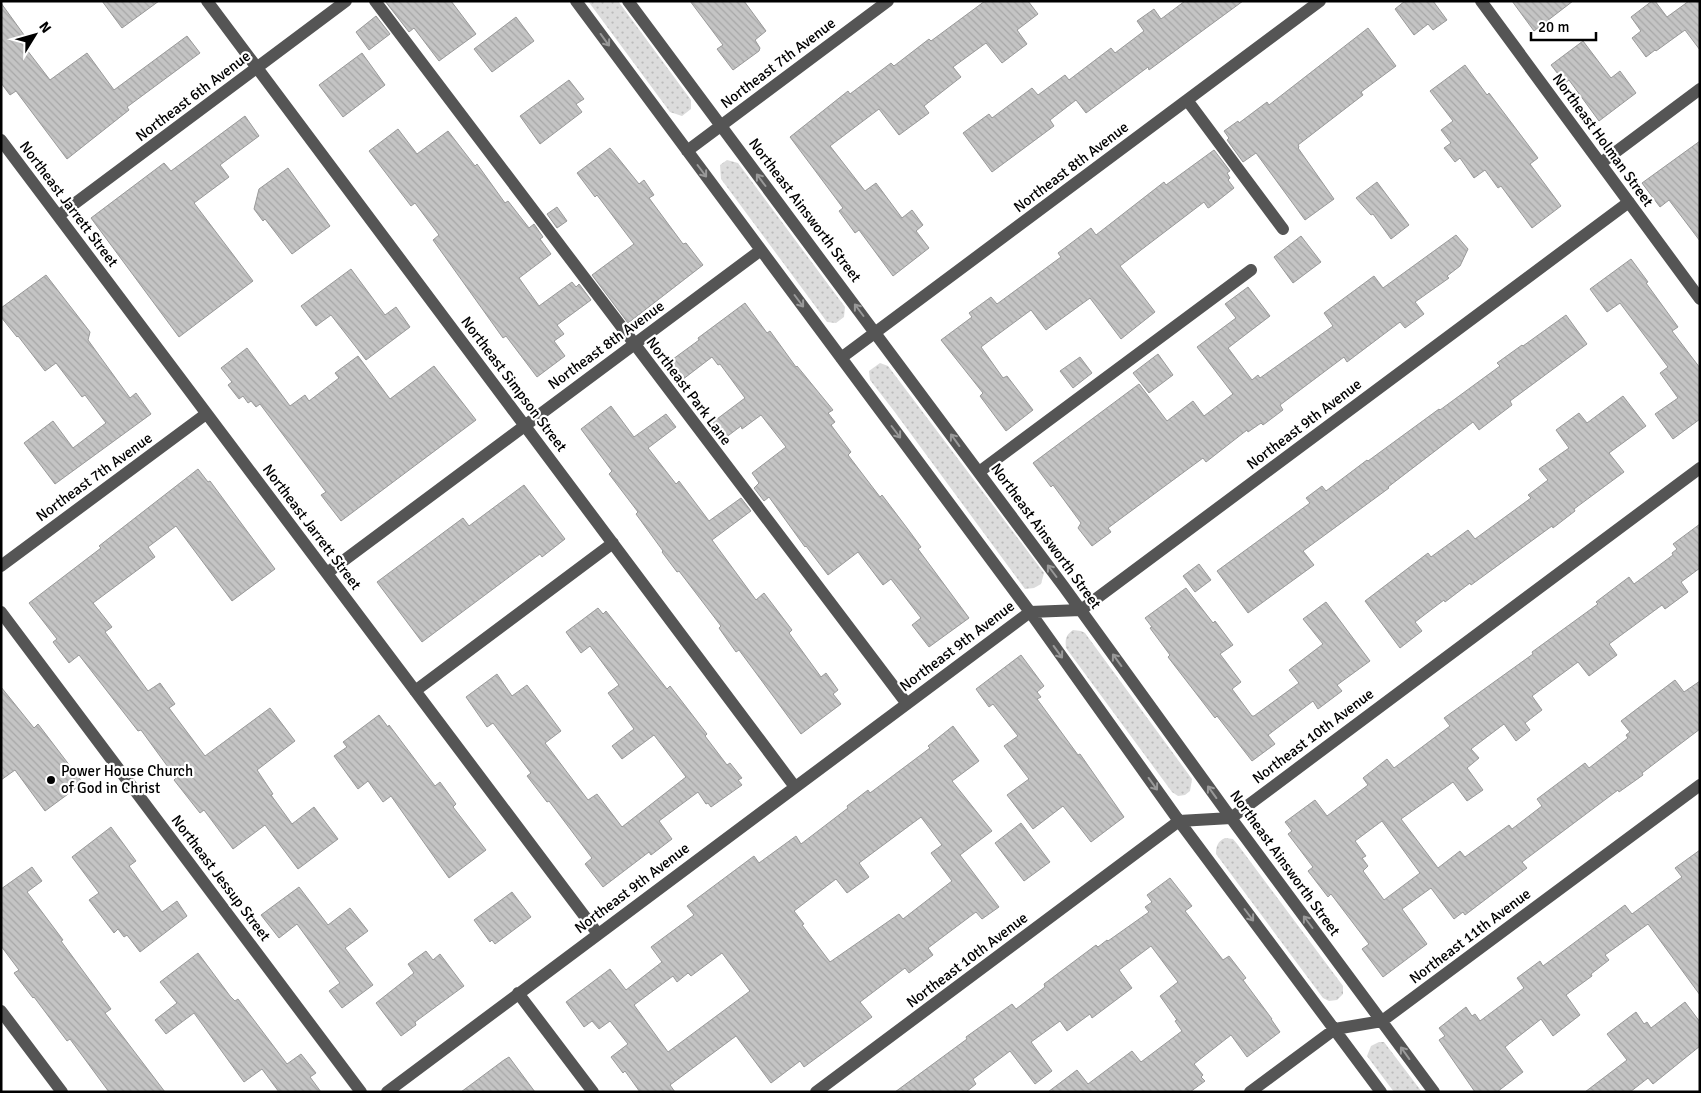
<svg xmlns="http://www.w3.org/2000/svg" width="1701" height="1093" font-family="Signika,sans-serif">
<style>
.garden{fill:url(#garden-dots)}
.building{fill:url(#building-back-hatch);stroke:#999;fill-rule:evenodd}
.lines{fill:none;stroke-linecap:round;stroke-linejoin:round}
.minor{stroke:#555;stroke-width:12}
.oneway{stroke:#999}
.poi-dot{fill:#000;stroke:#fff;stroke-width:2}
.labels{text-anchor:middle;stroke-width:4.5;stroke-linejoin:round;paint-order:stroke}
.street-label{font-size:15px;fill:#000;stroke:#fff}
.poi-label{font-size:15px;fill:#000;stroke:#fff;text-anchor:start}
</style>
<defs>
<pattern id="garden-dots" width="8" height="8" patternUnits="userSpaceOnUse" patternTransform="scale(1.25)"><rect width="8" height="8" fill="#dcdcdc"/><path d="M2 2h.1M6 6h.1" fill="none" stroke="#bbb" stroke-width="1.8" stroke-linecap="round"/></pattern>
<pattern id="building-back-hatch" width="6" height="6" patternUnits="userSpaceOnUse" patternTransform="scale(1.25)"><rect width="6" height="6" fill="#c4c4c4"/><path d="M-1 5l2 2M0 0l6 6M5-1l2 2" fill="none" stroke="#a7a7a7"/></pattern>
</defs>
<rect width="100%" height="100%" fill="#fff"/>
<path class="garden" d="M588 1H618L691 100V109L682 116 670 112Z
M727 160 738 163 845 307 844 317 836 323 827 322 721 179 720 165Z
M880 363 888 366 1044 573 1041 584 1034 588 1025 589 894 411 870 380 869 371Z
M1073 630 1081 631 1085 633 1192 779 1190 791 1185 795 1178 796 1172 792 1066 648C1065 639 1066 635 1073 630Z
M1225 838 1233 839 1238 845 1343 986V994L1337 1000 1329 1001 1323 998 1216 854C1216 846 1218 841 1225 838Z
M1379 1042H1384L1422 1092H1394L1367 1056 1371 1046Z"/>
<path class="building" d="M102 1H159L122 28Z
M385 1H451L476 34 439 61 414 28 409 32Z
M690 1H744L766 31 755 40 760 48 759 51 733 70 717 49 723 45Z
M985 1H1028L1038 14 1017 30 1027 44 1002 63 986 43 953 67 961 77 924 106 929 113 899 135 879 109 830 146 865 191 876 183 902 218 912 210 923 225 916 231 929 248 893 276 859 230 855 233 839 211 843 208 790 137 848 91 850 94 891 63 894 66 929 39 931 41Z
M1185 1H1243L1149 70 1148 67 1086 113 1076 100 1050 120 1054 126 992 172 963 133 989 114 992 118 1032 88 1038 95 1065 75 1069 80 1111 48 1115 53 1144 31 1137 21 1154 9 1161 19Z
M1405 1H1433L1447 20 1433 30 1428 24 1414 35 1395 9Z
M1512 1H1573L1534 31Z
M1652 1H1655L1667 17 1689 1H1700V50L1685 30 1656 51 1655 50 1646 57 1632 38 1641 31 1631 17Z
M1 3 32 46 27 50 50 80 87 53 114 90 187 36 200 53 127 107 129 110 67 159 16 91 10 95 1 83Z
M376 16 390 34 369 50 356 32Z
M516 17 534 41 492 72 474 49Z
M1368 28 1396 66 1361 92 1363 95 1298 145 1299 147 1298 148 1334 199 1305 220 1256 153 1243 162 1227 140 1229 138 1224 131 1238 121 1239 123 1267 102 1269 105Z
M1583 41 1611 78 1620 71 1636 93 1599 121 1569 80 1565 83 1551 65Z
M362 53 385 85 343 117 319 85Z
M1465 65 1487 95 1489 93 1538 158 1530 164 1561 206 1532 228 1501 186 1498 188 1485 170 1474 178 1460 158 1455 162 1444 148 1451 143 1441 130 1453 121 1430 91Z
M569 80 584 99 576 104 582 112 540 144 520 116Z
M245 116 259 136 220 165 229 177 194 203 253 281 179 337 91 218 164 163 171 171Z
M398 129 417 154 448 131 475 166 477 164 505 203 508 201 529 228 534 224 543 237 540 239 551 254 519 278 539 306 572 282 576 287 579 284 591 300 557 325 564 334 554 341 565 356 537 377 506 336 503 338 433 240 439 235 415 203 411 206 369 151Z
M1700 141V241L1669 200 1660 207 1642 183Z
M610 148 639 184 644 180 654 195 649 198 683 244 686 243 703 265 628 323 592 275 634 244 597 195 595 197 577 173Z
M1214 150 1230 171 1227 173 1230 178 1228 180 1234 188 1210 207 1208 208 1204 202 1120 266 1155 312 1121 339 1090 298 1046 330 1031 310 981 347 1003 378 1007 376 1033 410 1006 431 980 396 983 393 941 340 972 317 969 313 991 297 997 304 1061 257 1058 253 1091 228 1096 235 1164 182 1166 185Z
M288 168 330 226 292 254 265 219 263 221 254 209 259 189Z
M1377 182 1409 225 1391 239 1373 214 1371 215 1356 198Z
M557 207 567 221 557 228 547 214Z
M1456 235 1468 249 1460 266 1447 276 1449 278 1415 302 1424 314 1405 328 1400 322 1347 362 1344 357 1280 405 1283 410 1263 425 1261 423 1248 432 1247 430 1206 462 1203 458 1108 528 1111 532 1092 546 1078 528 1081 523 1053 485 1051 487 1033 463 1139 384 1167 421 1193 401 1204 416 1233 394 1197 347 1236 318 1225 304 1248 287 1270 316 1228 348 1252 380 1258 375 1260 378 1333 326 1324 313 1374 276 1383 288Z
M1301 236 1321 262 1293 283 1274 257Z
M1631 259 1648 282 1646 283 1678 327 1672 331 1700 368V419L1673 439 1655 414 1678 398 1660 373 1668 367 1620 303 1607 312 1590 289Z
M351 269 385 315 396 307 410 327 366 360 331 315 316 326 301 306Z
M46 275 90 332 88 340 130 398 136 393 151 414 55 484 24 443 53 421 73 448 106 423 85 395 82 397 56 363 45 371 18 336 17 337 1 317V308Z
M745 303 767 333 770 331 796 367 797 366 833 410 828 413 835 422 831 425 851 452 848 455 880 497 882 495 907 528 921 547 918 549 969 618 929 647 912 625 921 618 891 579 883 585 858 552 828 575 806 546 805 547 769 497 764 501 754 488 759 483 752 473 786 447 761 415 742 429 741 426 725 438 713 422 745 398 720 364 718 365 712 357 678 383 665 365 699 340 698 338Z
M1566 315 1587 344 1510 401 1512 405 1479 430 1473 422 1388 487 1389 488 1303 551 1314 565 1248 613 1217 571 1310 503 1306 498 1322 486 1326 491 1367 460 1368 461 1439 409 1440 410 1500 366 1497 363 1522 345 1523 346Z
M247 348 290 406 305 395 309 401 339 378 335 373 358 356 390 399 434 366 476 420 341 521 321 495 326 492 260 404 256 407 251 401 248 403 243 396 239 399 228 385 232 382 221 368Z
M1158 354 1173 375 1149 393 1133 373Z
M1080 357 1092 373 1073 388 1060 371Z
M1623 396 1646 426 1609 453 1624 472 1574 509 1575 511 1553 528 1552 526 1471 585 1470 583 1445 602 1444 600 1415 622 1422 631 1400 648 1365 601 1428 553 1431 557 1468 530 1475 539 1531 498 1528 495 1548 480 1539 469 1569 448 1556 430 1579 413 1587 423Z
M611 406 634 437 666 414 676 427 648 448 676 484 679 481 709 521 741 498 751 511 712 540 756 600 764 593 792 630 789 633 821 677 826 673 838 690 833 694 841 704 801 734 739 650 736 652 719 628 721 626 679 571 677 572 662 552 663 551 636 514 638 512 609 474 612 471 581 429Z
M198 469 208 482 210 481 275 569 232 601 176 526 148 547 155 557 93 603 112 627 105 632 148 691 160 683 175 704 169 708 205 756 270 708 295 741 257 770 273 794 271 795 292 824 314 807 338 839 298 869 265 825 233 849 204 810 200 813 174 780 176 778 141 730 138 731 79 655 69 663 53 642 57 639 29 603 101 548 99 546Z
M524 485 565 539 542 557 540 554 422 642 377 582 463 518 469 526Z
M1700 524V568L1681 582 1688 592 1665 609 1662 605 1609 644 1617 655 1589 676 1578 662 1532 696 1542 710 1525 723 1530 730 1516 741 1504 724 1471 749 1479 758 1467 768 1483 790 1467 801 1453 782 1401 819 1438 868 1460 851 1465 857 1509 825 1512 829 1542 806 1537 799 1585 763 1589 768 1628 738 1626 735 1630 732 1621 721 1675 680 1684 692 1700 681V729L1642 773 1643 775 1619 792 1618 790 1522 862 1527 868 1465 915 1463 912 1454 919 1431 888 1402 909 1427 944 1383 977 1362 949 1369 944 1331 894 1328 897 1308 871 1313 867 1288 834 1292 831 1285 822 1315 800 1327 816 1368 785 1363 778 1387 759 1394 768 1450 726 1444 718 1533 654 1532 652 1598 604 1596 602 1629 577 1634 584 1673 555 1672 553 1677 549 1673 544ZM1382 821 1420 873 1384 900 1363 871 1368 866 1362 858 1366 856 1355 841Z
M1199 564 1211 580 1195 592 1183 576Z
M1186 588 1213 623 1215 621 1233 645 1220 654 1241 682 1232 689 1252 716H1254L1299 683 1289 670 1323 644 1303 619 1326 602 1370 661 1337 685 1342 691 1318 709 1313 701 1268 735 1275 744 1252 761 1217 716 1215 718 1168 657 1170 655 1150 628 1152 627 1145 618Z
M598 608 603 614 606 611 667 689 670 686 707 734 705 736 727 765 730 763 742 778 738 780 742 785 711 807 708 803 706 804 698 792 659 821 672 839 651 855 649 852 603 887 585 864 592 858 549 801 547 802 527 776 531 773 493 723 487 727 466 697 497 674 512 696 527 685 561 731 545 743 588 800 597 794 622 827 686 777 654 735 622 759 612 746 634 729 608 693 619 685 590 646 581 653 566 632Z
M1021 655 1044 686 1037 692 1041 697 1037 699 1078 755 1080 754 1124 817 1091 842 1063 806 1033 829 1007 795 1029 779 1004 746 1018 736 993 704 989 707 976 689Z
M1 687 34 728 38 724 83 783 45 811 15 770 1 780Z
M379 715 388 727 389 725 435 786 440 782 456 804 453 807 486 850 449 878 391 796 383 802 368 781 358 789 334 756 347 747 343 742Z
M953 726 979 761 952 781 992 831 960 855 999 907 982 919 976 912 928 948 933 955 909 973 905 968 860 1002 872 1017 804 1067 800 1061 771 1083 736 1036 670 1085 675 1092H640L625 1071 623 1073 611 1057 628 1044 610 1021 599 1029 592 1021 584 1027 566 1002 610 969 626 990 662 962 651 947 694 915 687 906 754 856 759 863 796 836 801 844 848 808 847 806 868 790 870 793 930 748 928 746ZM921 817 942 845 931 853 952 881 903 919 899 914 830 962 802 925 804 924 794 911 836 879 847 893 869 877 859 863ZM722 953 750 991 668 1052 634 1005 673 976 677 982 688 973 691 976Z
M1021 823 1050 862 1024 881 995 843Z
M111 827 136 861 129 866 162 912 177 901 187 916 140 952 127 935 124 937 118 929 114 933 89 900 99 893 72 857Z
M1700 850V995L1648 924 1605 955 1609 960 1591 974 1592 976 1566 995 1580 1015 1553 1036 1541 1019 1505 1047 1523 1072 1497 1092H1475L1439 1040 1445 1036 1439 1028 1466 1007 1472 1016 1475 1014 1480 1021 1524 988 1517 978 1540 961 1543 966 1625 905 1632 914 1682 877 1675 868Z
M32 867 42 881 27 892 63 940 61 941 111 1009 105 1013 165 1092H109L70 1039 67 1041 34 997 33 998 14 973 19 970 1 946V889Z
M1170 878 1192 906 1185 911 1223 960 1229 956 1246 978 1243 980 1272 1019H1271L1280 1032 1247 1057 1231 1035 1194 1064 1203 1075 1201 1077 1205 1081 1190 1092H1048L1077 1070 1088 1084 1132 1051 1141 1062 1182 1031 1175 1021 1177 1020 1160 996 1178 982 1151 946 1119 970 1132 988 1092 1018 1090 1014 1067 1031 1060 1021 1031 1042 1052 1071 1035 1084 1010 1051 973 1079 976 1084 966 1092H895L967 1039 966 1037 1012 1004 1016 1009 1045 987 1044 984 1096 945 1098 947 1107 940 1108 941 1149 912 1145 907 1152 902 1147 895Z
M299 887 328 925 350 908 368 931 345 948 373 985 342 1008 329 991 340 983 297 924 279 938 261 915Z
M512 892 531 917 495 944 492 940 490 942 474 920Z
M426 951 433 960 440 954 464 986 415 1022 416 1025 401 1036 376 1003 414 973 408 964Z
M198 953 230 996 235 1001 238 999 287 1064 301 1054 316 1073 310 1077 321 1092H279L262 1069 244 1082 194 1013 166 1034 155 1020 177 1003 160 982Z
M1685 1002 1700 1022V1046L1653 1084 1648 1078 1630 1092H1585L1627 1060 1607 1034 1636 1012 1644 1024 1647 1022 1651 1028Z
M509 1057 535 1092H461L504 1060Z"/>
<g class="lines">
<path class="minor" d="M207 1 795 787
M375 1 907 704
M576 1 1030 612 1179 821 1381 1092
M628 1 1064 587 1231 818 1434 1092
M1481 1 1700 299
M1187 100 1283 229
M1 140 598 934
M687 151 888 1
M1601 163 1700 89
M58 216 346 1
M841 358 1320 1
M979 472 1251 270
M1 566 206 414
M327 573 761 250
M1 612 361 1092
M415 691 613 543
M518 993 593 1092
M1 1011 62 1092
M387 1092 1030 612 1081 610 1629 202
M816 1092 1179 821 1231 818 1700 468
M1250 1092 1335 1029 1382 1021 1700 785"/>
</g>
<defs><path id="oneway-shaft" d="M-6 0H5M1.5-3L5.5 0L1.5 3" fill="none" stroke-width="1.6" stroke-linecap="round" stroke-linejoin="round" transform="scale(1.25)"/></defs>
<g class="oneway">
<use href="#oneway-shaft" transform="translate(605 40) rotate(54)"/>
<use href="#oneway-shaft" transform="translate(702 171) rotate(53)"/>
<use href="#oneway-shaft" transform="translate(761 180) rotate(-127)"/>
<use href="#oneway-shaft" transform="translate(799 301) rotate(53)"/>
<use href="#oneway-shaft" transform="translate(859 310) rotate(-127)"/>
<use href="#oneway-shaft" transform="translate(896 432) rotate(53)"/>
<use href="#oneway-shaft" transform="translate(955 440) rotate(-126)"/>
<use href="#oneway-shaft" transform="translate(1052 571) rotate(-127)"/>
<use href="#oneway-shaft" transform="translate(1058 652) rotate(54)"/>
<use href="#oneway-shaft" transform="translate(1117 660) rotate(-126)"/>
<use href="#oneway-shaft" transform="translate(1153 784) rotate(54)"/>
<use href="#oneway-shaft" transform="translate(1212 792) rotate(-126)"/>
<use href="#oneway-shaft" transform="translate(1249 915) rotate(53)"/>
<use href="#oneway-shaft" transform="translate(1308 922) rotate(-127)"/>
<use href="#oneway-shaft" transform="translate(1405 1053) rotate(-126)"/>
</g>
<circle class="poi-dot" cx="51" cy="780" r="5"/>
<g class="labels">
<g class="street-label">
<text transform="translate(778 63) rotate(-37)" y="5">Northeast 7th Avenue</text>
<text transform="translate(193 96) rotate(-37)" y="5">Northeast 6th Avenue</text>
<text transform="translate(1603 140) rotate(54)" y="5">Northeast Holman Street</text>
<text transform="translate(1071 167) rotate(-37)" y="5">Northeast 8th Avenue</text>
<text transform="translate(69 204) rotate(53)" y="5">Northeast Jarrett Street</text>
<text transform="translate(805 210) rotate(53)" y="5">Northeast Ainsworth Street</text>
<text transform="translate(606 345) rotate(-36)" y="5">Northeast 8th Avenue</text>
<text transform="translate(514 384) rotate(53)" y="5">Northeast Simpson Street</text>
<text transform="translate(689 391) rotate(53)" y="5">Northeast Park Lane</text>
<text transform="translate(1304 424) rotate(-37)" y="5">Northeast 9th Avenue</text>
<text transform="translate(94 477) rotate(-36)" y="5">Northeast 7th Avenue</text>
<text transform="translate(312 527) rotate(53)" y="5">Northeast Jarrett Street</text>
<text transform="translate(1046 536) rotate(54)" y="5">Northeast Ainsworth Street</text>
<text transform="translate(957 646) rotate(-37)" y="5">Northeast 9th Avenue</text>
<text transform="translate(1313 736) rotate(-37)" y="5">Northeast 10th Avenue</text>
<text transform="translate(1285 863) rotate(54)" y="5">Northeast Ainsworth Street</text>
<text transform="translate(221 878) rotate(53)" y="5">Northeast Jessup Street</text>
<text transform="translate(632 888) rotate(-37)" y="5">Northeast 9th Avenue</text>
<text transform="translate(1470 936) rotate(-37)" y="5">Northeast 11th Avenue</text>
<text transform="translate(967 960) rotate(-37)" y="5">Northeast 10th Avenue</text>
</g>
<g class="poi-label">
<text x="61" y="776">Power House Church<tspan x="61" dy="17">of God in Christ</tspan></text>
</g>
</g>
<rect width="1701" height="1093" fill="none" stroke="#000000" stroke-width="5"/>
<g transform="translate(35 35) rotate(53)" stroke="#ffffff" stroke-width="4" paint-order="stroke">
<path d="M0-4L9 19L0 12L-9 19Z" fill="#000000"/>
<text y="-8" font-size="14" font-weight="bold" text-anchor="middle" fill="#000000">N</text>
</g>
<path d="M1531 32v8h65v-8" fill="none" stroke="#000000" stroke-width="2.5"/>
<text x="1538" y="32" font-size="15" fill="#000000" stroke="#ffffff" stroke-width="4" paint-order="stroke">20 m</text>
</svg>
